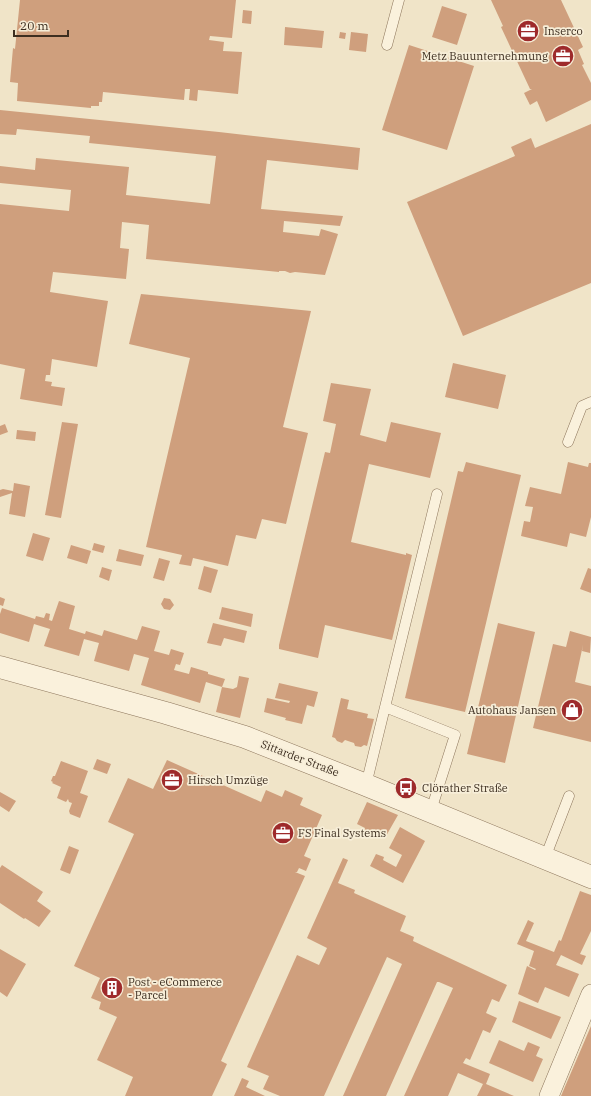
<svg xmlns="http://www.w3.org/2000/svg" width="591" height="1096" font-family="'IBM Plex Serif',serif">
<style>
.building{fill:#cf9f7d}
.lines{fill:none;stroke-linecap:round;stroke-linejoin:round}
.service-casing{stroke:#8d765c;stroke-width:11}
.minor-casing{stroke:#8d765c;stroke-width:20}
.tertiary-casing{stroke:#8d765c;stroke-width:23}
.service{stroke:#faf1dc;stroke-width:10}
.minor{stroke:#faf1dc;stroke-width:19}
.tertiary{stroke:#faf1dc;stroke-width:22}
.labels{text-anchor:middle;stroke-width:3.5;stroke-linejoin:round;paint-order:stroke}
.poi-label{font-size:11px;fill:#3d2e20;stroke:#f7eed8;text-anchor:start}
.street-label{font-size:11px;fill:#3d2e20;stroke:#f7eed8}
</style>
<rect width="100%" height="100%" fill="#f0e4c8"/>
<path class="building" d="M20 0H236L232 38 210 36 209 40 224 42 223 51 242 52 238 94 198 90 197 101 189 100 190 89H185L184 100 103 92 102 102H99V106H91V108L17 101 18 83 10 82 13 48 15 49Z
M491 0H561L583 47 578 50 584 64 582 65 591 83V100L546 122 537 101 530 105 524 93 532 89H530L501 27 503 26Z
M442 6 467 14 457 45 432 37Z
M243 10 252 11 251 24 242 23Z
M285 27 324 31 322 48 284 45Z
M340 32 346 33 345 39 339 38Z
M351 32 368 34 366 52 349 50Z
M409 45 474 66 447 150 382 130Z
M0 110 219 132 360 148 358 170 267 160 261 209 343 216 340 226 284 221 283 232 319 236 321 229 338 234 325 275 295 272 290 273 285 271H279V272L146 259 149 225 122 222 120 248 129 249 126 279 53 272 50 292 108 301 97 367 52 359 50 375H46L45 381 52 382 51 386 65 388 62 406 20 399 25 369 0 364V204L69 211 71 190 0 183V166L35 170 36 158 129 167 126 195 210 204 216 156 89 143 90 136 17 129 16 135 0 134Z
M591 124V283L463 336 407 202 515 156 511 147 531 138 535 148Z
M141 294 311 311 283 427 308 433 286 524 262 519 256 539 236 535 228 566 193 558 191 566 179 564 182 555 146 547 190 358 129 344Z
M453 363 506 375 498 409 445 397Z
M331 383 371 389 360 435 386 442 391 422 441 433 430 478 369 464 351 542 406 555V553L412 555 392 640 325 625 318 658 279 649V645L325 452 330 453 336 424 323 421Z
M62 422 78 424 61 518 45 515Z
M5 424 8 432 0 435V426Z
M17 430 36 432 35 441 16 439Z
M466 462 521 475 465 712 405 698 458 471 463 472Z
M568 462 588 467 589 463H591V517L586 537 570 533 567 547 521 536 524 521 530 522 533 507 525 506 530 487 561 494Z
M14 483 30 486 25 517 9 514 12 493 0 497V490L3 489 13 491Z
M33 533 50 538 43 561 26 556Z
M94 543 105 546 103 553 92 550Z
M71 545 91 551 87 564 67 558Z
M119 549 144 555 141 566 116 561Z
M159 558 170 561 164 581 153 578Z
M204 566 218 570 211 593 198 589Z
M102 567 112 570 109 581 99 577Z
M588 568 591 569V593L580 589Z
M0 597 5 599 3 606 0 605Z
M164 598 170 599 174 605 170 610 164 609 161 604Z
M59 601 75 606 69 629 85 634 86 631 102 636 104 630 137 640 142 626 160 631 154 651 169 655 171 649 184 653 180 665 176 664 174 670 189 674 191 667 208 672V674L225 679 222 687 206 682 200 703 141 685 149 658 134 654 129 671 94 661 99 643 84 639 79 656 44 646 50 629 34 624 29 642 0 633V614L2 608 35 619 36 616 44 618 46 613 50 614 49 620 52 621Z
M222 607 253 614 251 627 219 619Z
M213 623 247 631 244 643 224 638 221 646 207 643Z
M498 623 535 632 505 763 467 754Z
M570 631 591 637 590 653 582 651 583 645 575 682 591 686V742L533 728 553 644 566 647Z
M239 676 249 678 240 718 216 712 222 687 233 689 237 687Z
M279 683 318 692 314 707 307 705 302 724 285 720 286 718 264 712 267 698 289 703 290 701 275 698Z
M341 698 349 700 347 709 368 714 367 718 374 719 367 746 364 745 361 747 355 746 354 743 345 740 342 743 337 741 335 738 332 737Z
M97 759 111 764 107 774 93 769Z
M167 760 261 802 266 790 282 797 285 790 303 798 300 805 322 815 304 856 311 859 306 871 299 868 297 872H295L305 876 221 1061 227 1064 212 1096H125L133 1077 97 1060 117 1017 99 1009 101 1002 91 998 100 978 74 966 134 834 108 822 128 778 153 789Z
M61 761 88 771 80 793 88 796 80 818 70 814 69 811 72 803 69 802 68 799 66 802 57 798 61 787 52 783 53 782 51 781 53 776H55Z
M0 792 16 801 9 812 0 806Z
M367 802 398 815 386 836 378 833 376 837 364 832 365 828 357 824Z
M400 827 425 841 403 883 370 866 376 854 384 857 383 860 396 867 402 855 389 848Z
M69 846 79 850 70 874 60 870Z
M343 858 348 860 338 883 355 890 354 893 406 916 400 931 414 937 413 941 507 985 499 1002 492 999 486 1013 497 1018 490 1033 483 1030 470 1060 466 1058 463 1063 490 1074 486 1084 514 1096H477L483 1084 458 1073 448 1096H404L453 988 439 982H437L386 1096H343L402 964 387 957 324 1096H280L263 1089 269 1076 247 1067 297 955 319 965 327 948 307 938Z
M2 865 43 892 37 901 51 911 39 927 25 918 24 919 0 903V868Z
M580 891 591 895V931L580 954 586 956 582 965 561 955 556 965 579 974 569 997 545 987 538 1003 518 994 527 966 535 970 536 969 529 966 534 951 517 944 528 920 534 923 526 941 554 952 559 940 561 941Z
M0 949 26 964 7 997 0 992Z
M519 1001 561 1017 551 1039 512 1022Z
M591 1026V1096H561Z
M499 1040 524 1051 528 1042 540 1047 536 1056 543 1059 533 1082 489 1063Z
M242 1078 249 1081 246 1087 265 1096H234Z"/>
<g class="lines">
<g class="service-casing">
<path id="service" d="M387 45 399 0
M568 442 582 406 591 402
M385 707 455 735 434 801 432 812
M366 785 437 494
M545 858 569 796"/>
</g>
<g class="minor-casing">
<path id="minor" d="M549 1096 591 994"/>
</g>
<g class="tertiary-casing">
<path id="tertiary" d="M0 667 166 713 245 737 366 785 591 877"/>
</g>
<use href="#service" class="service"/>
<use href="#minor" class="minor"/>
<use href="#tertiary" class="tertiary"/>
</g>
<defs>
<g id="office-disc" transform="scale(1.15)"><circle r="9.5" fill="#9e2a2b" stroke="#f7eed8"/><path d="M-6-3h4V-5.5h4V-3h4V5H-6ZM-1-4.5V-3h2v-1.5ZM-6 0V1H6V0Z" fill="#fff"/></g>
<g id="shop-disc" transform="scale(1.15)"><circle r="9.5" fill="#9e2a2b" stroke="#f7eed8"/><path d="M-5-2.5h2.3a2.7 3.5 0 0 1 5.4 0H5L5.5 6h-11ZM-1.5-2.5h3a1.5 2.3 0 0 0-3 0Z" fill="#fff"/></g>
<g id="bus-disc" transform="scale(1.15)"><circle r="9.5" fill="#9e2a2b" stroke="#f7eed8"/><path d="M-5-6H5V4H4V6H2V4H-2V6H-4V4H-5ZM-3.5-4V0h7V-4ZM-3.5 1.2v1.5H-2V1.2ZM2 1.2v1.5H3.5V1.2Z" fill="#fff"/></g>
<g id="building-disc" transform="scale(1.15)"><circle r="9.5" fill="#9e2a2b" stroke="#f7eed8"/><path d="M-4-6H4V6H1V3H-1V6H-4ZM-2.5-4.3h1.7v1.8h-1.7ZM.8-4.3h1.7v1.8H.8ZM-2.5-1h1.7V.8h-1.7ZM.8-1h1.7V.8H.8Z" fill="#fff"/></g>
</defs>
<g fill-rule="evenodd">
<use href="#office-disc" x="528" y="31"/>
<use href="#office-disc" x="563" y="56"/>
<use href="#shop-disc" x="572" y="710"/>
<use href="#office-disc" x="172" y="780"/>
<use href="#bus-disc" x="406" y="788"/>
<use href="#office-disc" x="283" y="833"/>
<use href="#building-disc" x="112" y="988"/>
</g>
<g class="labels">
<g class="poi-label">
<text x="544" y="35">Inserco</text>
<text x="548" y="60" text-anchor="end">Metz Bauunternehmung</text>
<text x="556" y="714" text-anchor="end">Autohaus Jansen</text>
<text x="188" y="784">Hirsch Umzüge</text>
<text x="422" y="792">Clörather Straße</text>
<text x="298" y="837">FS Final Systems</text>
<text x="128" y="986">Post - eCommerce<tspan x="128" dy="13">- Parcel</tspan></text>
</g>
<g class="street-label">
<text transform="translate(300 758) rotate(21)" y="4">Sittarder Straße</text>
</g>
</g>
<path d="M14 30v6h54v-6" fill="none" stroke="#3d2e20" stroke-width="2"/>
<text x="20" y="30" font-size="12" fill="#3d2e20" stroke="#f7eed8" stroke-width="3" paint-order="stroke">20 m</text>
</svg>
